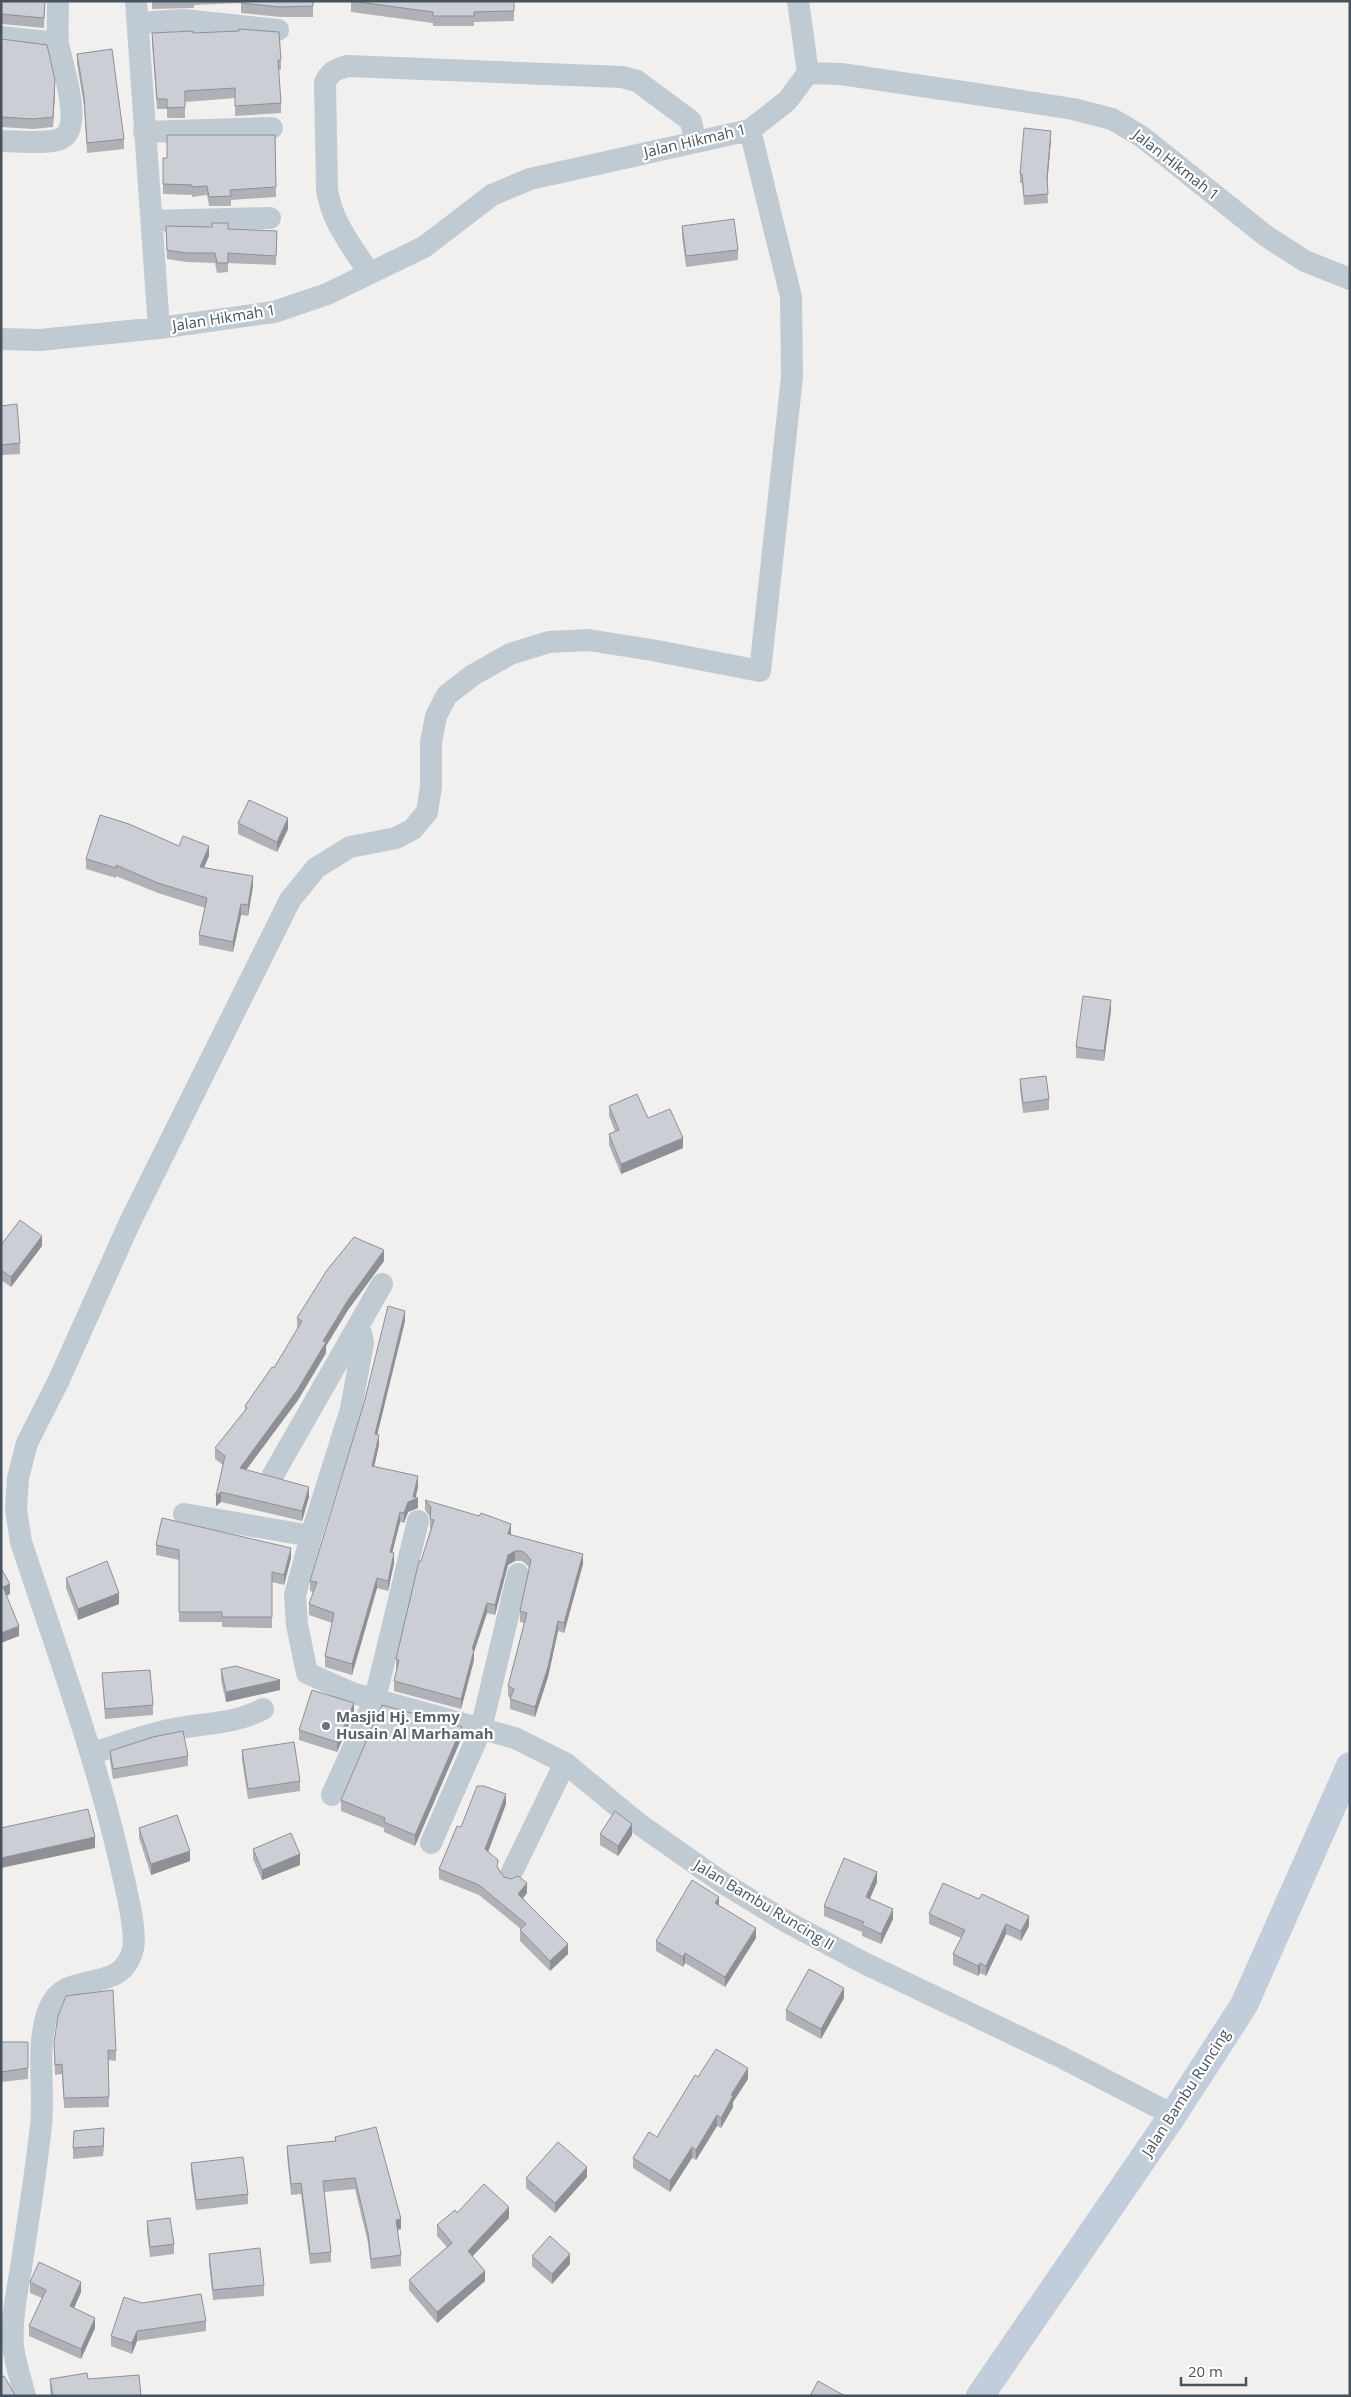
<svg xmlns="http://www.w3.org/2000/svg" width="1351" height="2397" font-family="'Open Sans',sans-serif">
<style>
.lines{fill:none;stroke-linecap:round;stroke-linejoin:round}
.street{stroke:#bfcad3;stroke-width:22}
.secondary{stroke:#c1cdda;stroke-width:28}
.wall{fill:#afb1b7}
.shaded-wall{fill:#8e9095}
.building{fill:#cbced5;stroke:#8e9095}
.worship-dot{fill:#6b7280;stroke:#fff;stroke-width:2}
.labels{text-anchor:middle;stroke-width:4.5;stroke-linejoin:round;paint-order:stroke}
.street-label{font-size:15px;fill:#46535f;stroke:#fff}
.worship-label{font-size:15px;font-weight:bold;fill:#5b616d;stroke:#fff;text-anchor:start}
</style>
<rect width="100%" height="100%" fill="#f2efef"/>
<g class="lines">
<path class="street" d="M136 1 159 328
M798 1 808 73
M138 23 183 20 278 30
M1 37 58 43
M144 132 272 128
M1 141C17 141 49 145 62 138 84 126 61 63 58 43 57 30 58 15 58 1
M152 221 270 218
M369 273C352 246 331 221 327 189L325 82C331 71 336 69 348 66L622 77 637 81 691 121 695 142
M1 339 40 340 159 328 274 312 327 294 424 247 492 195 530 179 750 130 787 101 808 73 841 74 1003 98 1073 109 1112 119 1141 136 1266 236 1305 261 1350 279
M357 1328 361 1333 363 1343 351 1409 311 1536 295 1595 297 1625 307 1673 352 1693 515 1738 565 1763 639 1824 723 1883 787 1922 864 1963 1061 2057 1173 2115
M273 1475 382 1284
M184 1514 311 1536
M91 1754C117 1745 142 1736 169 1730 201 1723 233 1725 263 1709
M332 1795 375 1699 418 1521
M431 1843 481 1729 518 1574
M510 1876 565 1763
M25 2396C21 2380 15 2363 13 2346 11 2321 17 2292 21 2268 28 2220 36 2173 41 2125 45 2088 35 2045 49 2009 66 1966 121 1998 133 1949 137 1932 126 1889 122 1871 97 1759 57 1651 21 1542L16 1509 18 1478 27 1443 58 1382 130 1222 290 900 316 868 350 847 396 838 413 829 427 812 431 787V742L436 716 447 695 473 675 510 654 549 642 588 640 652 650 760 671 792 377 791 297 750 130"/>
<path class="secondary" d="M980 2396 1173 2115 1244 2005 1350 1766"/>
</g>
<path class="wall" d="M1 1H45L44 28 2 24Z
M152 1H313V17H280L241 13V3L194 5V8L152 9Z
M351 1H514V21L474 22V26H433V23L351 12Z
M152 33H193L281 60V70H278L281 103V113L235 116V98L185 102V118H167V109H157L152 43Z
M1 39 55 90 53 127 33 129 1 127Z
M77 54 124 139V149L87 153 84 106 77 64Z
M275 135 276 197 231 200V206H209L207 195 192 197V195L163 194V158H167Z
M1051 140 1047 182 1048 203 1024 205 1022 183H1020V174Z
M212 223 228 229 277 231 276 265 228 263V272L217 273 215 263 187 262 167 259 166 226 212 227Z
M682 226 738 250V260L686 267 682 236Z
M1 406 20 443V454L1 455Z
M238 823 288 829 277 852 238 834Z
M179 846 209 856 204 867 253 886 248 916 241 915 233 952 199 945V935L205 908 158 893 116 876V878L86 869V859Z
M1111 1010 1104 1061 1076 1058V1047Z
M1020 1079 1049 1099V1110L1023 1113 1020 1089Z
M609 1106 648 1118 683 1148 621 1174 609 1145V1134L615 1131 609 1116Z
M1 1245 42 1246 11 1287 1 1280Z
M384 1261 348 1310 326 1346V1353L298 1400 246 1470 309 1497 302 1521 221 1502 216 1506 223 1465 215 1459V1448L245 1410V1406L274 1368 298 1329 297 1328V1318Z
M405 1321 377 1434 379 1445 374 1466 418 1487 416 1497 418 1508 408 1512 404 1523 400 1522 392 1553 394 1563 388 1591 377 1588 352 1675 325 1667V1656L332 1623 309 1615V1604L313 1592 310 1591V1581Z
M425 1500 511 1534V1535L583 1564 564 1633 558 1631 548 1677 535 1717 510 1709V1698L508 1696V1686L524 1623 520 1622V1611L529 1568 527 1565 522 1561H515L508 1565 495 1615 487 1613 474 1652V1660L461 1709 394 1691V1681L397 1670 396 1669V1659L421 1561 431 1529H430V1517L425 1510Z
M156 1545 291 1558 284 1585 272 1582V1628L222 1627V1622H179V1560L156 1555Z
M66 1578 119 1604 78 1620 66 1588Z
M221 1669 280 1690 226 1702 221 1680Z
M102 1673 153 1705V1715L105 1719Z
M354 1713 337 1752 299 1740V1730Z
M462 1737 415 1846 384 1832V1828L341 1811V1800Z
M242 1750 300 1781V1791L248 1799 242 1760Z
M110 1751 188 1756V1766L113 1779 110 1761Z
M506 1804 488 1852 504 1877 527 1893 523 1898 568 1954 550 1971 520 1941V1930L521 1929 479 1895 439 1879V1869L461 1827Z
M139 1828 190 1861 151 1875 139 1838Z
M600 1834 632 1835 618 1856 600 1845Z
M253 1849 300 1865 262 1880 253 1859Z
M877 1882 870 1899 893 1919 881 1944 862 1936V1932L824 1916V1906Z
M719 1905 756 1938 725 1987 685 1963 683 1967 656 1951V1941Z
M929 1914 1029 1926 1021 1941 1006 1934 986 1976 980 1973 978 1976 953 1965V1954L961 1938 929 1924Z
M844 1998 821 2039 786 2020V2010Z
M1 2042H28V2079L1 2082Z
M54 2042 116 2051V2061L108 2060 109 2107 64 2108 62 2074 55 2075Z
M698 2077 748 2079 733 2102V2107L721 2128 717 2126 696 2160 692 2158 670 2192 633 2168V2158L657 2137Z
M335 2137 401 2229 397 2230 401 2255V2266L371 2269 368 2243 355 2189 324 2192 331 2252V2262L310 2264 301 2194 291 2195 287 2156V2146L335 2141Z
M104 2138 103 2156 73 2159V2148Z
M191 2163 248 2194V2204L196 2210 191 2173Z
M587 2177 555 2213 526 2188V2178Z
M457 2213 509 2218 472 2256 485 2281 437 2323 409 2290V2280L447 2247 437 2236V2225Z
M147 2221 174 2244V2254L150 2257 147 2232Z
M209 2254 264 2285V2296L213 2300 209 2264Z
M532 2256 570 2264 552 2284 532 2266Z
M30 2282 81 2292 74 2308 95 2328 81 2359 29 2336V2326L42 2298 30 2293Z
M142 2303 206 2321V2331L137 2341 132 2354 111 2346V2336Z
M50 2379H88L141 2396H51L50 2389Z"/>
<path class="shaded-wall" d="M1 14H2V24H1Z
M55 80V90L53 127V117Z
M1051 131V140L1047 186V177Z
M288 818V829L277 852V842Z
M209 846V856L200 877V867Z
M253 876V886L248 916V905Z
M241 904V915L233 952V942Z
M1111 1000V1010L1104 1061V1051Z
M683 1138V1148L621 1174V1164Z
M42 1236V1246L11 1287V1277Z
M384 1250V1261L348 1310 326 1346V1353L298 1400 240 1478V1468L323 1341 348 1300Z
M405 1311V1321L375 1444V1434Z
M379 1435V1445L372 1476V1466Z
M418 1476V1487L415 1499 418 1498V1508L408 1512 404 1523V1513L408 1502 413 1497Z
M309 1487V1497L302 1521V1511Z
M221 1492V1502L216 1506V1496Z
M400 1512V1522L390 1562V1552Z
M511 1524V1534L508 1544V1534Z
M291 1548V1558L284 1585V1575Z
M515 1551V1561L508 1565 495 1615V1605L508 1555Z
M394 1553V1563L388 1591V1581Z
M583 1554V1564L564 1633V1623Z
M377 1578V1588L352 1675V1664Z
M10 1584V1594L3 1598V1587Z
M119 1593V1604L78 1620V1609Z
M487 1603V1613L474 1652V1660L461 1709V1699L472 1649Z
M558 1621V1631L548 1677 535 1717V1707Z
M19 1626V1636L1 1643V1633Z
M280 1680V1690L226 1702V1692Z
M354 1703V1713L337 1752V1742Z
M462 1727V1737L415 1846V1835Z
M506 1794V1804L485 1860V1849Z
M632 1824V1835L618 1856V1846Z
M95 1837V1848L1 1868V1858Z
M190 1851V1861L151 1875V1864Z
M300 1854V1865L262 1880V1870Z
M877 1872V1882L866 1907V1897Z
M527 1883V1893L518 1904V1894Z
M719 1897V1907L715 1903Z
M893 1909V1919L881 1944V1934Z
M1029 1916V1926L1021 1941V1931Z
M1006 1924V1934L986 1976V1966Z
M756 1928V1938L725 1987V1977Z
M568 1944V1954L550 1971V1961Z
M685 1953V1963L683 1967V1957Z
M980 1963V1973L978 1976V1966Z
M844 1988V1998L821 2039V2029Z
M748 2068V2079L733 2102V2107L721 2128V2118L731 2095Z
M717 2115V2126L696 2160V2150Z
M104 2128V2138L103 2156V2146Z
M692 2147V2158L670 2192V2181Z
M587 2167V2177L555 2213V2203Z
M509 2207V2218L468 2261V2251Z
M401 2219V2229L396 2230V2220Z
M570 2254V2264L552 2284V2274Z
M485 2271V2281L437 2323V2312Z
M81 2282V2292L70 2317V2306Z
M95 2318V2328L81 2359V2349Z
M137 2331V2341L132 2354V2343Z"/>
<path class="building" d="M1 1H45L44 18 1 14Z
M242 1H313V6L280 7 241 3Z
M351 1H514V11L474 12V16H433V12Z
M239 29 279 32 281 60H278L281 103 235 106V88L185 91V107L167 108V99H157L152 33 193 31V33L239 31Z
M1 39 47 45 55 80 53 117 33 119 1 117Z
M112 49 124 139 87 143 84 96 77 54Z
M1024 128 1051 131 1047 177 1048 194 1024 196 1022 174H1020Z
M167 135H275L276 187 230 190 231 196 209 197 207 186 192 187V185L163 184V158H167Z
M734 219 738 250 686 256 682 226Z
M212 223H228V229L277 231 276 256 228 253V263H217L215 253H187L167 250 166 226 212 227Z
M17 404 20 443 1 445V406Z
M249 800 288 818 277 842 238 823Z
M100 815 129 824 179 846 183 836 209 846 200 867 253 876 248 905 241 904 233 942 199 935 207 898 158 883 116 865V868L86 859Z
M1083 996 1111 1000 1104 1051 1076 1047Z
M1046 1076 1049 1099 1023 1103 1020 1079Z
M637 1094 648 1118 670 1109 683 1138 621 1164 609 1134 619 1130 609 1106Z
M20 1220 42 1236 11 1277 1 1270V1245Z
M354 1237 384 1250 348 1300 323 1341 326 1342 298 1389 240 1468 309 1487 302 1511 221 1492 216 1496 225 1456 215 1448 247 1408 245 1406 272 1367 274 1368 302 1321 297 1318 327 1270Z
M388 1306 405 1311 375 1434 379 1435 372 1466 418 1476 413 1497 418 1498 408 1502 404 1513 400 1512 390 1552 394 1553 388 1581 377 1578 352 1664 325 1656 334 1613 309 1604 317 1582 310 1581 364 1403Z
M425 1500 479 1516 481 1513 511 1524 508 1534 583 1554 564 1623 558 1621 548 1667 535 1707 510 1699 514 1689 508 1686 527 1613 520 1611 531 1560 527 1555 522 1551H515L508 1555 495 1605 487 1603 472 1649 474 1650 461 1699 394 1681 399 1660 396 1659 419 1561H421L434 1520 430 1519 431 1507Z
M162 1518 291 1548 284 1575 272 1572V1617H222V1612H179V1550L156 1545Z
M107 1561 119 1593 78 1609 66 1578Z
M1 1568 10 1584 3 1587 19 1626 1 1633Z
M236 1666 280 1680 226 1692 221 1669Z
M150 1670 153 1705 105 1709 102 1673Z
M312 1690 354 1703 337 1742 299 1730Z
M382 1705 462 1727 415 1835 384 1822 385 1818 341 1800Z
M183 1731 188 1756 113 1769 110 1751 153 1737Z
M294 1742 300 1781 248 1789 242 1750Z
M477 1786H484L506 1794 485 1849 498 1860 497 1867 504 1877 511 1879 518 1876 527 1883 518 1894 568 1944 550 1961 520 1930 526 1924 479 1885 439 1869 457 1826 461 1827Z
M88 1809 95 1837 1 1858V1828Z
M615 1811 632 1824 618 1846 600 1834Z
M177 1815 190 1851 151 1864 139 1828Z
M291 1833 300 1854 262 1870 253 1849Z
M844 1858 877 1872 866 1897 893 1909 881 1934 862 1925 864 1922 824 1906Z
M692 1880 719 1897 715 1903 756 1928 725 1977 685 1953 683 1957 656 1941Z
M943 1883 979 1899 982 1894 1029 1916 1021 1931 1006 1924 986 1966 980 1963 978 1966 953 1954 965 1930 929 1914Z
M809 1969 844 1988 821 2029 786 2010Z
M113 1990 116 2051 108 2050 109 2097 64 2098 62 2064 55 2065 54 2042 58 2016 66 1996Z
M1 2042H28V2068L1 2072Z
M716 2049 748 2068 731 2095 733 2096 721 2118 717 2115 696 2150 692 2147 670 2181 633 2158 649 2132 657 2137 695 2075 698 2077Z
M376 2127 401 2219 396 2220 401 2255 371 2259 368 2233 355 2178 323 2181 331 2252 310 2254 301 2183 291 2184 287 2146 336 2141 335 2137Z
M104 2128 103 2146 73 2148 74 2131Z
M558 2142 587 2167 555 2203 526 2178Z
M243 2157 248 2194 196 2200 191 2163Z
M484 2184 509 2207 468 2251 485 2271 437 2312 409 2280 452 2243 437 2225 455 2210 457 2213Z
M170 2218 174 2244 150 2247 147 2221Z
M550 2236 570 2254 552 2274 532 2256Z
M260 2248 264 2285 213 2290 209 2254Z
M39 2262 81 2282 70 2306 95 2318 81 2349 29 2326 46 2290 30 2282Z
M201 2294 206 2321 137 2331 132 2343 111 2336 124 2297 142 2303Z
M87 2373 88 2379 139 2375 141 2396H53L50 2379Z
M4 2376 15 2395 14 2396H1V2377Z
M818 2381 845 2396H810Z"/>
<circle class="worship-dot" cx="326" cy="1726" r="5"/>
<g class="labels">
<g class="street-label">
<text transform="translate(695 141) rotate(-13)" y="5">Jalan Hikmah 1</text>
<text transform="translate(1176 165) rotate(38)" y="5">Jalan Hikmah 1</text>
<text transform="translate(224 318) rotate(-9)" y="5">Jalan Hikmah 1</text>
<text transform="translate(764 1905) rotate(31)" y="5">Jalan Bambu Runcing II</text>
<text transform="translate(1186 2093) rotate(-57)" y="5">Jalan Bambu Runcing</text>
</g>
<g class="worship-label">
<text x="336" y="1722">Masjid Hj. Emmy<tspan x="336" dy="17">Husain Al Marhamah</tspan></text>
</g>
</g>
<rect width="1351" height="2397" fill="none" stroke="#46535f" stroke-width="5"/>
<path d="M1181 2377v8h65v-8" fill="none" stroke="#46535f" stroke-width="2.5"/>
<text x="1188" y="2377" font-size="15" fill="#46535f" stroke="#ffffff" stroke-width="4" paint-order="stroke">20 m</text>
</svg>
